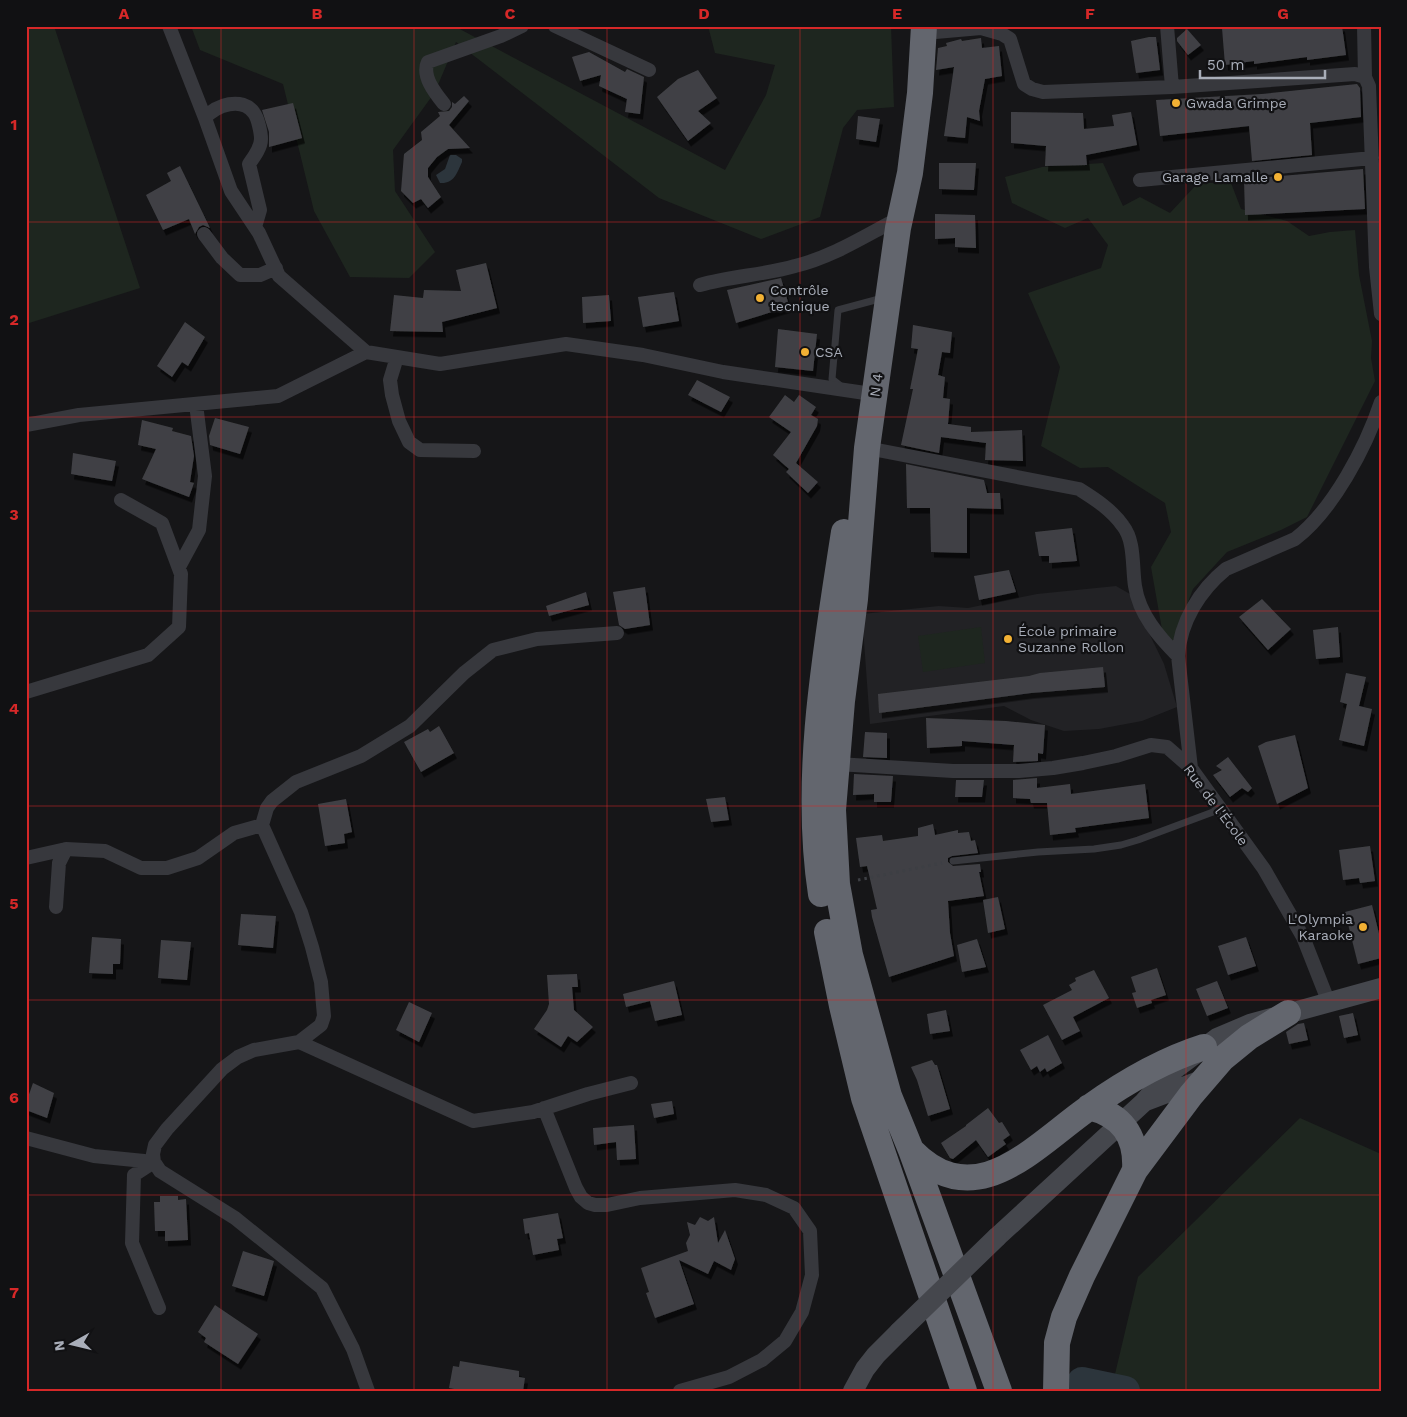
<svg xmlns="http://www.w3.org/2000/svg" width="1407" height="1417" font-family="'Work Sans',sans-serif">
<style>
.built{fill:#222225}
.green{fill:#1e261f}
.water{fill:#2c353c}
.lines{fill:none;stroke-linecap:round;stroke-linejoin:round}
.river{stroke:#2c353c;stroke-width:30}
.building{fill:#404145;filter:url(#shadow)}
.path{stroke:#3d3f44;stroke-width:3;stroke-dasharray:2.5 4;stroke-linecap:butt}
.lane{stroke:#37383d;stroke-width:7}
.street{stroke:#37383d;stroke-width:14}
.secondary{stroke:#45474d;stroke-width:20}
.highway{stroke:#63666e;stroke-width:26}
.secondary-bridge{stroke:#45474d;stroke-width:20}
.grid{fill:none;stroke:#d62828;stroke-width:1;stroke-opacity:0.55}
.poi-dot{fill:#f2b134;stroke:#111113;stroke-width:2}
.labels{text-anchor:middle;stroke-width:4.5;stroke-linejoin:round;paint-order:stroke}
.poi-label{font-size:14px;fill:#a8adb8;stroke:#111113;text-anchor:start}
.street-label{font-size:14px;fill:#a8adb8;stroke:#111113}
.neatline{fill:none;stroke:#d62828;stroke-width:2}
.grid-label{font-size:16px;text-anchor:middle;font-weight:bold;fill:#d62828}
</style>
<defs>
<filter id="shadow"><feDropShadow dx="3" dy="5.5" stdDeviation="0" flood-color="#0009"/></filter>
</defs>
<rect width="100%" height="100%" fill="#161618"/>
<path class="built" d="M1116 586 1130 594 1164 664 1177 707 1142 721 1099 729 1064 731 1031 720 1004 706 870 724 862 614 939 606 968 608 1037 594Z"/>
<path class="green" d="M26 26H54L140 288 26 324Z
M191 26H454L725 170 766 95 775 65 715 53 708 26H891L894 107 857 110 843 128 820 217 761 239 659 198 456 42 435 92 393 150 395 191 435 252 409 278 350 277 314 211 283 84 200 50Z
M1103 163 1123 206 1140 197 1170 213 1198 183H1231L1241 209 1287 221 1309 236 1330 232 1355 230 1359 275 1372 341 1371 358 1375 381 1307 517 1281 530 1227 552 1193 589 1173 641 1163 635 1151 567 1171 532 1165 503 1108 467 1080 468 1041 446 1060 367 1028 293 1101 268 1108 245 1088 218 1065 228 1012 203 1005 177 1042 167Z
M981 627 985 663 923 672 918 636Z
M1300 1118 1381 1154V1391H1111L1138 1277Z"/>
<path class="water" d="M450 155H456L462 159V162C457 173 454 184 440 183L436 175 445 169Z"/>
<g class="lines">
<path class="river" d="M1082 1382 1125 1391"/>
</g>
<path class="building" d="M1259 26H1342L1346 55 1307 60V57L1254 64V61L1225 65 1222 28Z
M1187 29 1201 45 1188 55 1177 41V38Z
M1149 37H1156L1160 70 1136 73 1131 41Z
M981 38 982 48 999 46 1002 76 985 79 979 111 980 121 967 117 965 138 944 136 954 67 936 70 938 48 947 46 946 43 961 39 962 41Z
M589 52 625 72 627 69 644 77 640 114 625 112 627 99 599 86 601 75 580 81 572 57Z
M698 70 717 98 698 111 711 123 688 141 657 97 678 79Z
M1357 84 1360 88 1361 117 1310 123 1312 155 1252 161 1249 126 1160 136 1156 100 1262 94Z
M464 96 469 101 449 125 470 148 448 149 437 157 428 168V177L441 197 428 208 421 199 413 203 401 191 404 154 422 140 421 132 440 116 438 112 449 111 452 107V102L455 104Z
M293 103 302 138 269 147V132L262 110Z
M1011 112 1083 113 1084 129 1114 126 1112 115 1131 112 1137 145 1086 155 1087 165 1045 166 1046 146 1011 143Z
M858 116 880 119 876 142 856 139Z
M939 163H976L974 190 939 189Z
M180 166 210 228 203 225 199 227 195 234 189 219 163 230 146 195 171 181 167 173Z
M1363 169 1365 209 1245 215 1244 179Z
M935 214 975 215 976 248 955 247V238L935 239Z
M486 263 497 308 442 322 443 332 390 331 394 295 423 298 424 290 461 291 456 270Z
M781 278 788 302V307L736 323 727 290Z
M674 292 679 321 643 327 638 297Z
M609 295 611 321 583 323 582 297Z
M185 322 205 337 188 366 182 362 172 377 157 366Z
M913 325 952 332 950 353 942 352 938 375 945 377 943 398 950 399 948 424 971 427V432L1022 430 1023 461 985 460 986 443 941 437 939 453 901 445 913 389H910L918 349 911 348Z
M778 329 817 334 813 371 775 367Z
M697 380 730 397 721 412 688 395Z
M785 395 794 402 799 395 816 407 811 415 818 419 817 426 796 463 818 482 808 493 786 472 789 469 773 455 791 432 769 417Z
M215 418 249 427 240 454 210 445 209 436Z
M142 420 173 428 172 431 191 436 194 456 190 482 194 483 189 497 142 479 156 449 138 445Z
M73 453 116 461 112 481 71 474Z
M906 464 984 480 987 493H1000L1001 509 967 508V553L931 552 930 508H907Z
M1072 528 1077 561 1049 563V556H1039L1035 532Z
M1009 570 1016 592 979 600 974 576Z
M645 587 650 625 625 629 619 625 613 592Z
M586 592 589 605 549 616 546 606Z
M1262 599 1291 629 1268 650 1239 617Z
M1338 627 1340 657 1316 659 1313 630Z
M1103 667 1105 687 1031 693 879 713 878 694 1029 676 1040 673Z
M1346 673 1366 677 1359 706 1372 709 1364 746 1339 740 1347 704 1340 702Z
M926 718 1006 721 1045 725 1043 754 1038 753V761L1013 762 1014 745 962 741V746L927 748Z
M439 726 454 753 421 772 404 742 428 729 430 732Z
M865 732 887 733V758L863 757Z
M1295 735 1308 788 1277 804 1258 746 1266 742Z
M1228 757 1252 788 1248 792 1242 788 1230 797 1213 775 1222 770 1216 766Z
M854 774 893 776 891 802H874V794L853 795Z
M1037 778V788L1070 784 1071 794 1145 784 1149 818 1075 828 1076 832 1050 835 1047 803H1031L1030 799 1013 798V780Z
M956 780H984L982 797H955Z
M725 797 729 820 711 822 706 799Z
M346 799 352 832 344 834 345 843 325 846 318 804Z
M933 824 935 835 958 830V833L969 832 971 841 975 840 978 853 952 856 948 858V862L953 866 980 864 981 872H979L984 896 948 901 950 933 954 956 889 977 872 917 871 910 877 909 867 866 860 867 856 838 882 835 883 841 918 836V828Z
M1370 846 1375 881 1360 883 1359 878 1343 880 1339 850Z
M998 897 1005 929 988 933 983 900Z
M1372 905 1381 942V958L1358 964 1345 912Z
M241 914 276 916 273 948 238 945Z
M92 937 121 939 120 964H113V974L89 973Z
M1246 937 1256 966 1228 975 1218 946Z
M977 939 986 967 962 972 957 945Z
M161 940 191 942 187 980 158 978Z
M1157 968 1166 995 1151 1000 1152 1003 1137 1008 1132 993 1136 992 1131 977Z
M1094 970 1109 998 1073 1017 1080 1031 1062 1040 1043 1005 1072 990 1069 985 1076 981 1075 978Z
M577 974 578 987H572L574 1010 593 1027 577 1042 568 1036 561 1047 534 1029 547 1010 549 1004 547 975Z
M674 981 682 1015 655 1021 650 1001 626 1007 623 994Z
M1217 981 1228 1008 1207 1016 1196 989Z
M409 1002 432 1013 419 1042 396 1030Z
M946 1010 950 1031 930 1034 927 1014Z
M1353 1013 1358 1035 1344 1038 1339 1016Z
M1304 1023 1308 1040 1289 1044 1286 1032 1298 1024Z
M1048 1035 1062 1063 1047 1072 1045 1068 1040 1072 1037 1066 1031 1070 1020 1050Z
M932 1060 935 1065H937L950 1109 928 1116 917 1080 911 1067Z
M33 1083 54 1093 47 1118 26 1110V1103Z
M672 1101 674 1114 654 1118 651 1104Z
M988 1108 999 1123 1002 1122 1010 1135 1003 1140 1006 1144 988 1157 976 1140 953 1159 950 1158 941 1143 966 1126V1125Z
M634 1125 636 1159 617 1160 616 1142 594 1145 593 1128Z
M160 1196H178V1200L186 1199 188 1240 165 1241V1231H155L154 1202H160Z
M558 1213 563 1238 557 1239 559 1250 533 1255 529 1233 525 1234 523 1219Z
M700 1217 708 1221 714 1217 718 1243 725 1230 735 1259 731 1270 714 1261 708 1274 679 1260 694 1304 655 1318 646 1293 649 1292 641 1268 688 1251 686 1243 690 1235 687 1222 695 1225Z
M243 1251 274 1261 264 1296 232 1286Z
M215 1305 258 1334 238 1364 204 1342 206 1338 198 1332Z
M460 1361 519 1371V1377L525 1378 523 1391H465L449 1388 453 1366 459 1367Z"/>
<g class="lines">
<path class="path" d="M858 880 942 863"/>
<path class="lane" d="M842 387 832 379 838 310 879 299
M953 861 1038 852 1094 849 1121 845 1138 840 1221 809"/>
<path class="street" d="M169 26 205 118
M555 26 649 70
M1167 26 1172 87
M1364 26 1365 77 1369 86 1376 267 1381 314
M924 33 981 28 1002 34 1010 39 1024 84 1032 89 1043 92 1172 87 1355 74 1365 77
M444 104C436 94 421 76 428 62L501 36 522 26
M1140 180 1372 158
M255 227 260 210 249 164C254 157 261 148 261 139 261 133 258 118 254 113 242 96 216 105 205 118L231 191 259 233 279 276 366 352
M204 234 222 258 240 275H260L276 268
M700 285C731 276 764 275 795 266 829 258 860 239 890 223
M397 357 390 380 392 395 399 421 409 442 420 450 474 451
M26 425 79 415 278 396 366 352 440 364 566 344 643 355 723 372 865 393
M867 448 1079 489C1095 499 1112 510 1123 526 1135 541 1132 567 1135 586 1139 614 1159 637 1178 656
M179 567 199 530 205 476 196 404
M26 692 148 655 179 627 181 574 162 523 121 500
M837 764 953 771H1019L1053 768 1083 763 1116 756 1151 745 1167 747 1191 768 1264 869 1303 937 1329 1003
M1191 768 1178 656C1180 622 1200 590 1226 569L1295 539C1333 510 1366 447 1381 402
M26 858 66 849 105 851 141 868H167L198 858 234 833 262 825
M56 907 59 863 66 849
M299 1042 473 1121 533 1112 588 1094 631 1083
M544 1108 576 1188 581 1197 588 1203 595 1205H607L640 1198 735 1190 766 1195 794 1208 810 1231 812 1275 802 1312 785 1341 762 1360 729 1377 680 1391
M26 1138 94 1156 154 1162
M154 1162 134 1175 132 1243 159 1308
M368 1391 353 1349 322 1288 235 1218 160 1171 154 1162 153 1154 155 1145 167 1129 222 1069 238 1057 254 1050 299 1042 321 1025 324 1016 321 982 312 947 301 912 262 825 267 808 272 801 296 782 361 756 410 726 464 673 493 650 537 639 617 633"/>
<path class="secondary" d="M1146 1101 1204 1079
M997 1237 1144 1102 1171 1072 1217 1038 1250 1024 1381 988
M853 1391 865 1369 876 1355 899 1332"/>
<path class="highway" d="M924 26 920 93 910 173 898 228 867 448 855 599 842 701 833 810 837 884 850 955 889 1096 911 1150 999 1391
M821 894C803 776 826 649 844 532
M827 932 842 1006 864 1098 964 1391
M1089 1107C1122 1115 1137 1136 1135 1170
M911 1150C976 1217 1034 1146 1090 1107 1125 1082 1163 1060 1204 1047
M1056 1391 1057 1343 1064 1317 1082 1276 1135 1170 1191 1095 1222 1059 1249 1037 1288 1013"/>
<path class="secondary-bridge" d="M899 1332 997 1237"/>
</g>
<path class="grid" d="M221 26V1391M414 26V1391M607 26V1391M800 26V1391M993 26V1391M1186 26V1391M26 222H1381M26 417H1381M26 611H1381M26 806H1381M26 1000H1381M26 1195H1381"/>
<g class="poi-dot">
<circle cx="1176" cy="103" r="5"/>
<circle cx="1278" cy="177" r="5"/>
<circle cx="760" cy="298" r="5"/>
<circle cx="805" cy="352" r="5"/>
<circle cx="1008" cy="639" r="5"/>
<circle cx="1363" cy="927" r="5"/>
</g>
<g class="labels">
<g class="poi-label">
<text x="1186" y="108">Gwada Grimpe</text>
<text x="1268" y="182" text-anchor="end">Garage Lamalle</text>
<text x="770" y="295">Contrôle<tspan x="770" dy="16">tecnique</tspan></text>
<text x="815" y="357">CSA</text>
<text x="1018" y="636">École primaire<tspan x="1018" dy="16">Suzanne Rollon</tspan></text>
<text x="1353" y="924" text-anchor="end">L'Olympia<tspan x="1353" dy="16">Karaoke</tspan></text>
</g>
<g class="street-label">
<text transform="translate(876 385) rotate(-82)" y="5">N 4</text>
<text transform="translate(1216 805) rotate(53)" y="5">Rue de l'École</text>
</g>
</g>
<rect width="1407" height="1417" fill="none" stroke="#111113" stroke-width="55"/>
<g transform="translate(72 1344) rotate(262)" stroke="#111113" stroke-width="4" paint-order="stroke">
<path d="M0-4L9 19L0 12L-9 19Z" fill="#a8adb8"/>
<text y="-8" font-size="14" font-weight="bold" text-anchor="middle" fill="#a8adb8">N</text>
</g>
<path d="M1200 70v8h125v-8" fill="none" stroke="#a8adb8" stroke-width="2.5"/>
<text x="1207" y="70" font-size="15" fill="#a8adb8" stroke="#111113" stroke-width="4" paint-order="stroke">50 m</text>
<rect x="28" y="28" width="1352" height="1362" class="neatline"/>
<g class="grid-label">
<text x="124" y="19">A</text>
<text x="317" y="19">B</text>
<text x="510" y="19">C</text>
<text x="704" y="19">D</text>
<text x="897" y="19">E</text>
<text x="1090" y="19">F</text>
<text x="1283" y="19">G</text>
<text x="14" y="130">1</text>
<text x="14" y="325">2</text>
<text x="14" y="520">3</text>
<text x="14" y="714">4</text>
<text x="14" y="909">5</text>
<text x="14" y="1103">6</text>
<text x="14" y="1298">7</text>
</g>
</svg>
